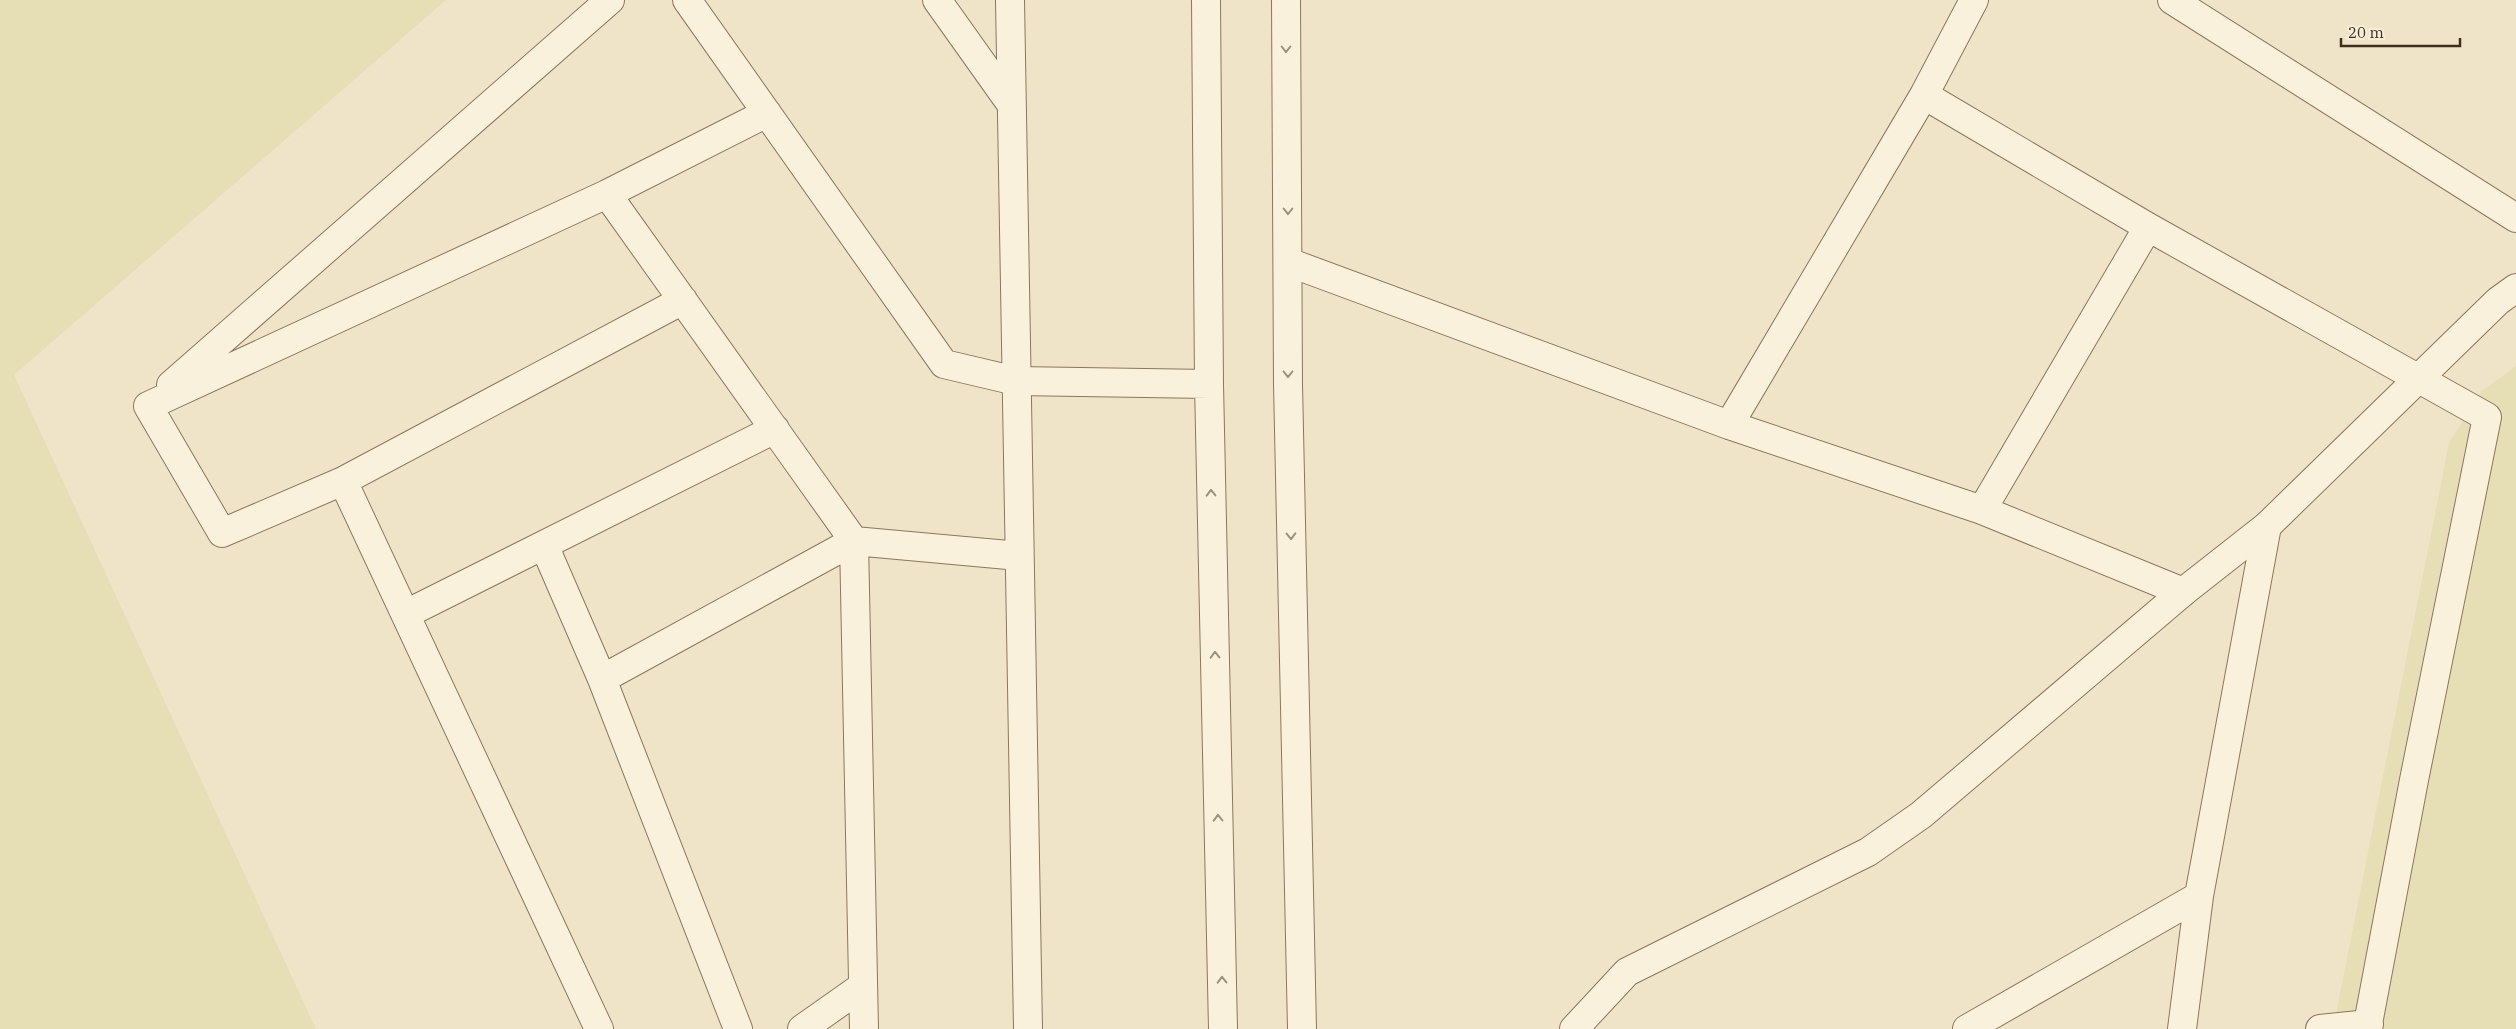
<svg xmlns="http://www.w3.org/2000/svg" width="2516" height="1029" font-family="'IBM Plex Serif',serif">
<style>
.farmland{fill:#e6deb5}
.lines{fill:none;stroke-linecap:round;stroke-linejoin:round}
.minor-casing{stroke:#8d765c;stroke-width:30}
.tertiary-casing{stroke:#8d765c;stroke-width:30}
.minor{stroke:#faf1dc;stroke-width:28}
.tertiary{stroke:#faf1dc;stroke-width:28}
.oneway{stroke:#9c907e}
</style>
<rect width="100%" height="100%" fill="#f0e4c8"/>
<path class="farmland" d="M0 0H446L14 375 316 1029H0Z
M2516 366V1029H2333L2449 443 2481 392Z"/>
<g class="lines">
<g class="minor-casing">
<path id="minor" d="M687 0 944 364 1016 381 1209 384
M937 0 1011 104
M1010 0 1028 1029
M1206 0 1209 384 1223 1029
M1286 0 1288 384 1302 1029
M2172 0 2516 218
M1924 95 2148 227 2487 417 2414 780 2367 1029
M607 194 854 541 1019 556
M1288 262 1729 425 1982 510 2183 592
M171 385 610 0
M148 406 222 533 343 481 599 1029
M148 406 607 194 767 113
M1729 425 1924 95 1974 0
M343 481 683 300
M1982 510 2148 227
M544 545 602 679 854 541 864 1029
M406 614 775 429
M602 679 738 1029
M802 1029 863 986
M1967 1029 2199 896
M2182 1029 2199 896 2267 526
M2320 1029 2369 1024"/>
</g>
<g class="tertiary-casing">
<path id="tertiary" d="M1574 1029 1627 972 1868 852 1921 815 2183 592 2267 526 2498 301 2516 288"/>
</g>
<use href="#minor" class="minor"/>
<use href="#tertiary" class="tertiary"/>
</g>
<defs><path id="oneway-chevron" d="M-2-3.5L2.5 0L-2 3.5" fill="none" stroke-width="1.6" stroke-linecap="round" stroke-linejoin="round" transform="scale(1.25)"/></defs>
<g class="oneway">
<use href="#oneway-chevron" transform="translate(1286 49) rotate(90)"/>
<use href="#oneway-chevron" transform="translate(1288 211) rotate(90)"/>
<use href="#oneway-chevron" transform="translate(1288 374) rotate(90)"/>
<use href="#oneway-chevron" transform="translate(1211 493) rotate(-91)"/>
<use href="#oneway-chevron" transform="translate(1291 536) rotate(89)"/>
<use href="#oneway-chevron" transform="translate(1215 655) rotate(-91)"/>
<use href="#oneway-chevron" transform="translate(1218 818) rotate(-91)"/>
<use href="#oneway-chevron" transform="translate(1222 980) rotate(-91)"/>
</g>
<path d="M2341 38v8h119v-8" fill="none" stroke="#3d2e20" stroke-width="2.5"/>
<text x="2348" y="38" font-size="15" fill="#3d2e20" stroke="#f7eed8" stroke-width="4" paint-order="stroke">20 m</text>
</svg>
